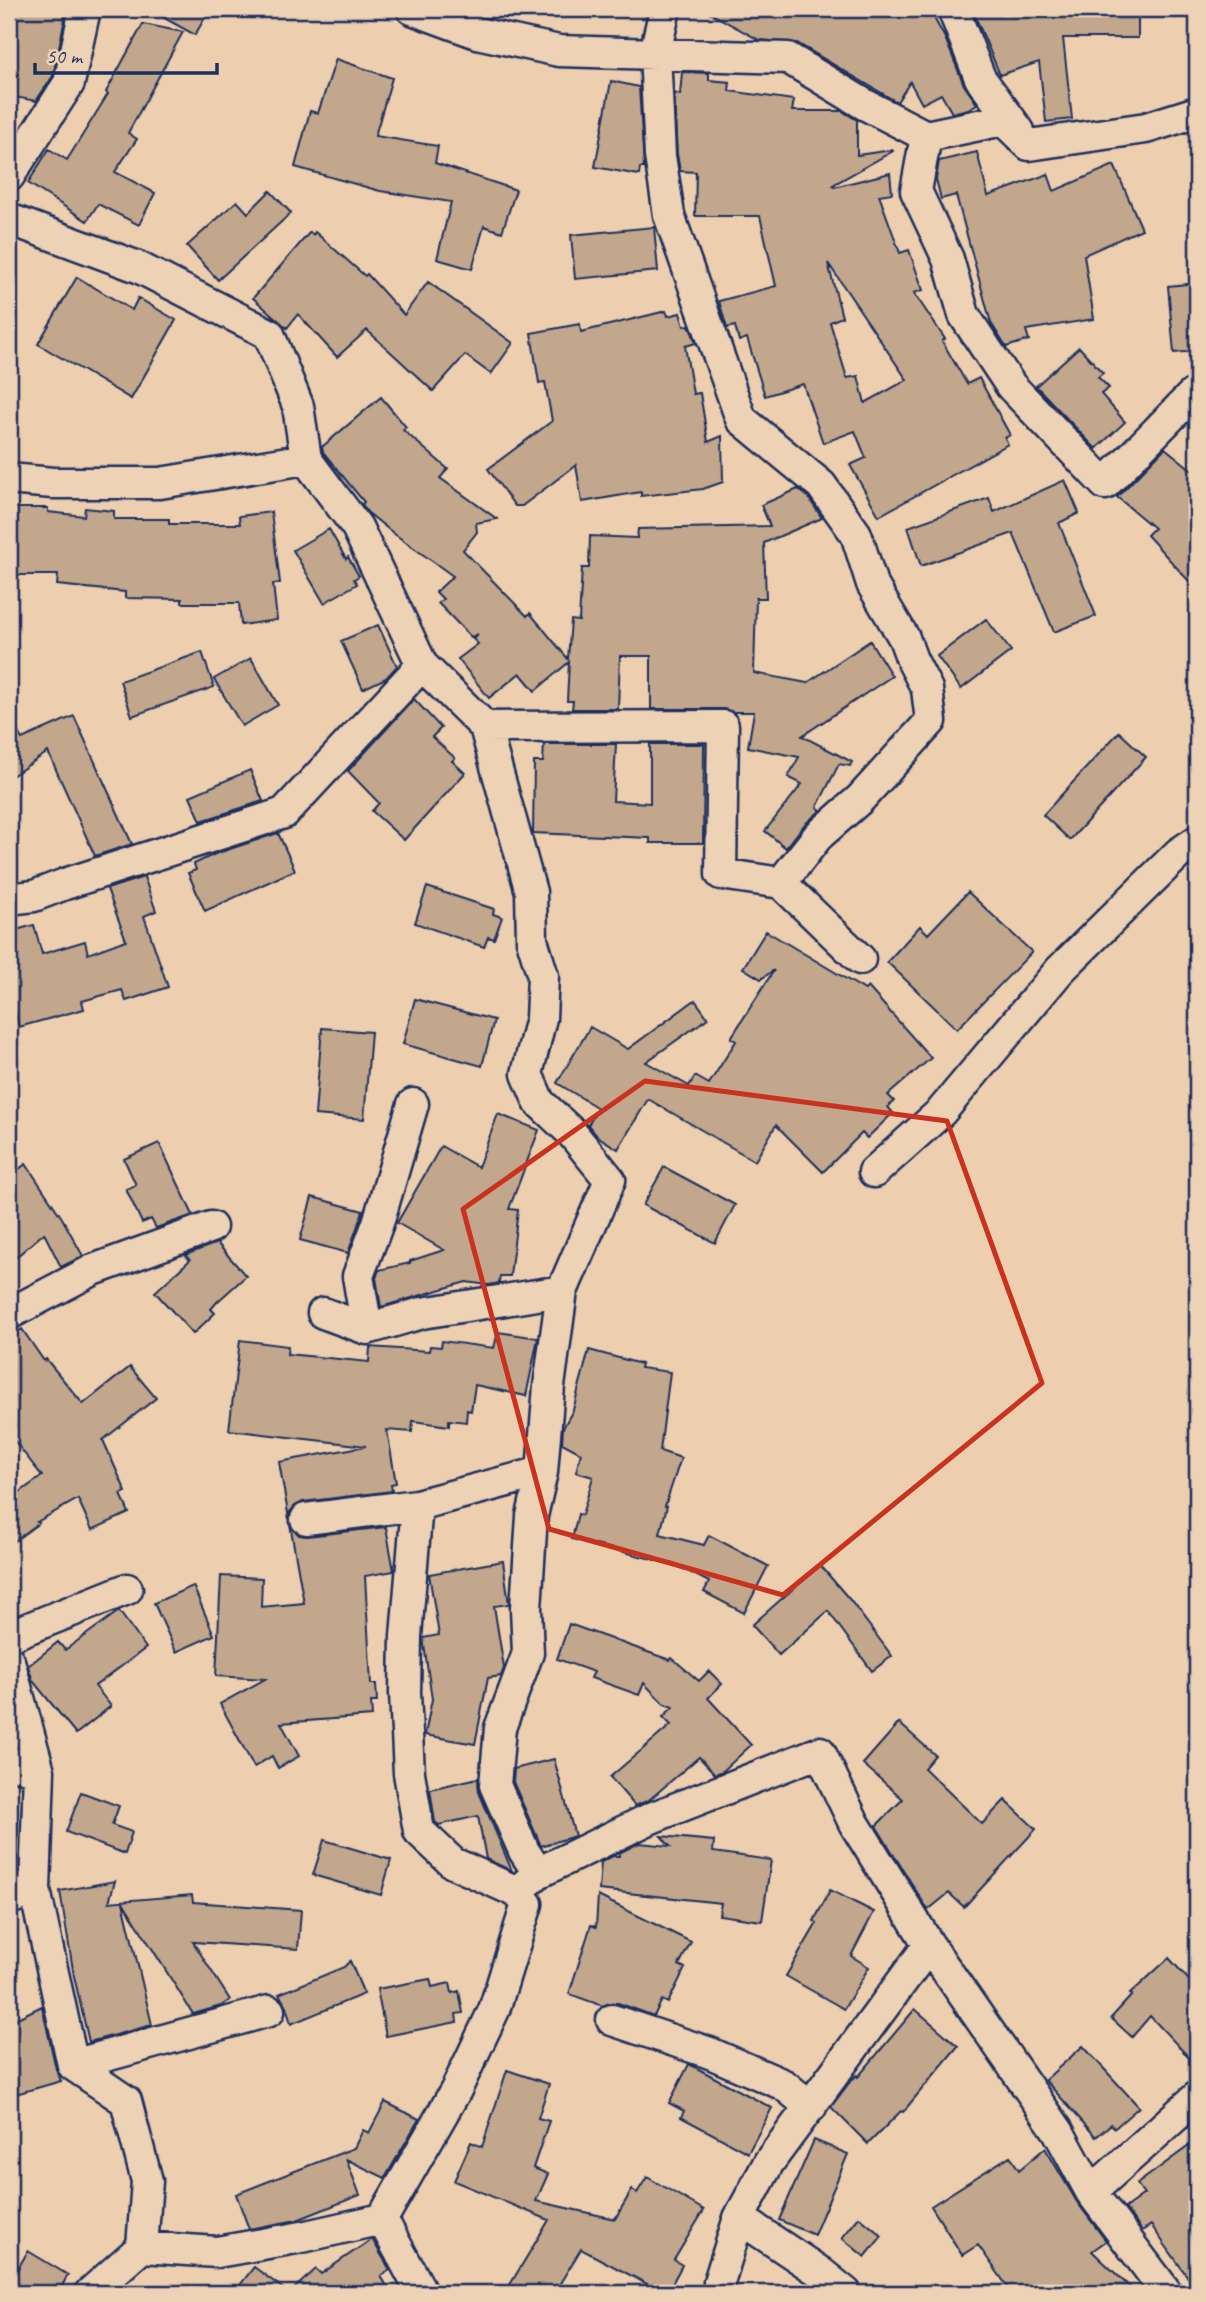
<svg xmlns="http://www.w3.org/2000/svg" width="1206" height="2302" font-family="Caveat,sans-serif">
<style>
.building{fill:#c2a78d;stroke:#1b2f5e;stroke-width:2;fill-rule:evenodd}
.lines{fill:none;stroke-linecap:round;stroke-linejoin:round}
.minor-casing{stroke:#1b2f5e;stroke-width:35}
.minor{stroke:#eed2b5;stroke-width:30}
.marked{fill:none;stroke:#c8321e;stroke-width:5;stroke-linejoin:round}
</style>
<rect width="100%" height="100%" fill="#edcfaf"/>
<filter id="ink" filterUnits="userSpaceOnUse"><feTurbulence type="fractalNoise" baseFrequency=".0143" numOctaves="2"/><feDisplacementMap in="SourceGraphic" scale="14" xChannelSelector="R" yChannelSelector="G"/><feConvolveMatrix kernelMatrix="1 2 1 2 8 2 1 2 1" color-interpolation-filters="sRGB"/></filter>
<g filter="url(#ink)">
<path class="building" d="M9 9H67L53 76 36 101 9 96Z
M148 9H210L195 35Z
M703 9H929L945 38 964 85 977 104 968 109 952 113 941 94 922 104 910 82 897 102 797 43 759 40Z
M972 9H1138V38H1063L1072 119 1046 122 1039 62 1000 75Z
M143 24 183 32 128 133 137 139 115 172 155 193 139 225 98 204 87 221 28 183 49 149 67 160 108 94 106 92Z
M336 59 392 78 375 136 438 146 435 163 516 190 502 232 484 226 472 269 437 259 451 202 380 191 295 167 310 111 318 113Z
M682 72 709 73V80L730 82 729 91 794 100 792 111H842L857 120V155L892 150 893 151 833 185 834 187 890 173 892 193 879 195 900 253 909 250 923 290 914 293 945 339 942 341 967 384 979 378 1010 435 1005 438 1008 444 879 516 850 465 866 458 855 431 823 443 803 384 765 396 747 338 739 341 735 326 727 328 719 301 776 286 760 216H695L696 172 680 171 677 154 674 93 680 95ZM828 263 907 380 865 403 858 376 847 378 830 322 842 317Z
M611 81 639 87 644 168H640L639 175 595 167Z
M977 152 988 196 1048 174 1054 191 1114 165 1142 229 1084 255 1094 319 1026 330 1029 340 1006 347 991 323 956 195 941 199 936 179 939 161Z
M270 191 291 213 218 280 187 246 237 201 248 213Z
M654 227 658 271 575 279 571 235Z
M310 232 313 235 315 232 365 276 367 274 404 315 428 282 513 343 491 374 465 355 433 391 367 330 337 357 298 314 287 328 253 298Z
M77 277 132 310 138 298 176 320 131 399 38 344Z
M1197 283V351L1174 353 1168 286Z
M666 311 668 316 680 313 684 326 689 325 696 343 685 346 693 394 700 393 708 442 722 436 723 482 703 489 641 496V492L582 502 576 465 522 506H515L488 469 552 421 545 382 539 383 531 333 580 324 581 332Z
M1079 347 1103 373 1098 377 1109 388 1101 394 1125 422 1096 449 1036 386Z
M381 397 406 427 403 430 448 469 440 478 497 519 476 523 477 532 463 550 527 616 530 613 568 659 571 620 579 621 582 568H589L590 536 637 538 638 529 770 526 761 505 798 489 808 497 822 518 764 543 766 598H756L754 673 807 683 870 641 892 676 802 736 852 762 850 766 839 764 817 807 821 810 804 825 786 848 765 831 802 784 788 777 799 757 748 747 754 712H733L723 709H651V656H620L618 709H572L573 701H567L569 662 535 691 520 673 489 698 458 659 478 644 473 639 478 634 471 637 438 603 443 599 436 592 453 576 393 533 367 512 362 504 364 502 323 452 322 447Z
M1165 448 1197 474V590L1147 535 1154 528 1117 497Z
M1065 480 1079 513 1059 523 1096 616 1054 632 1013 533 921 566 908 527 989 498 994 512Z
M11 508H48V512L84 516 85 508 114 511V519H169V524H240L239 516 271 512 280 583 273 584 277 620 241 625 239 603H182V599L125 598V592L57 585 58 575H11Z
M329 529 346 559 348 557 359 576 354 579 357 584 324 603 293 550Z
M986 619 1011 651 961 689 937 656Z
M378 625 397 666 386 678 363 689 341 641Z
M202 652 214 687 132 716 120 681Z
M251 658 278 705 242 726 214 679Z
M414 699 441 728 432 737 455 758 452 761 465 773 404 840 372 811 379 803 348 771Z
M74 716 132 844 95 856 48 752 9 778V718L22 739Z
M1119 732 1146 757 1070 840 1043 815Z
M544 744H616L613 801 650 803V744H704L703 843H650V838L533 833 534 762H543Z
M250 770 263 801 201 821 190 796Z
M278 833 295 870 205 911 188 873 196 870 194 864 215 854Z
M144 877 156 911 144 916 168 987 126 1001 122 990 82 1001 84 1009 19 1027 9 989V932L34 925 42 954 85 941 88 954 126 940 107 889Z
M427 887 494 909 493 914 502 917 494 939 488 937 484 947 415 923Z
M968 892 1032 952 957 1029 887 962 920 926 928 934Z
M766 931 865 990 868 987 931 1058 888 1095 894 1101 888 1107 893 1113 867 1138 862 1133 823 1172 776 1125 755 1161 648 1099 618 1149 597 1136 588 1125 598 1108 557 1083 590 1027 628 1049 695 1000 708 1018 646 1062 689 1086 695 1076 709 1084 736 1041 731 1038 774 970 761 979 743 968Z
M415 999 494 1020 482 1066 403 1044Z
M322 1028 371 1032 364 1119 315 1115Z
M498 1114 539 1130 509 1209 518 1210 510 1276H500L499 1283 489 1285 466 1282 381 1307 376 1278 379 1270 410 1263V1261L444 1250 397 1223 441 1146 478 1167Z
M159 1143 193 1215 156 1228 151 1219 142 1223 126 1189 136 1185 124 1159Z
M26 1164 62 1218 83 1256 61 1267 44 1233 9 1263V1176Z
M664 1167 735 1205 715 1243 643 1205Z
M312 1197 363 1211 348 1253 300 1240Z
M217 1243 246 1276 217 1302 211 1309 215 1313 193 1334 155 1292 190 1260 185 1255Z
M22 1329 44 1361 46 1359 83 1404 130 1367 156 1398 103 1440 126 1492 121 1494 129 1513 92 1530 78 1499 37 1522 39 1523 9 1545V1500L42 1476 9 1434V1337Z
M498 1332 538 1338 526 1396 475 1385 471 1411 467 1410 466 1422 449 1420V1426L413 1421 412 1432 387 1430 396 1483 391 1484 392 1491 303 1502 295 1506 290 1512 289 1519 279 1462 366 1446 229 1430 240 1340 288 1346 287 1354 369 1362 370 1347 429 1351 430 1346 441 1347 442 1341 494 1348Z
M589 1350 641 1364 640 1368 670 1372 660 1451 681 1458 665 1506H667L660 1534 704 1545 709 1535 768 1566 744 1613 704 1592 709 1582 676 1565 572 1539 578 1514 582 1515 593 1477 576 1472 581 1453 562 1443 563 1428 573 1410Z
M290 1524 299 1535 308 1536 386 1527 394 1571 365 1576 371 1684H376L377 1702H371L372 1716 281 1723 299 1756 278 1768 272 1756 254 1767 220 1704 265 1679 216 1676 221 1576 262 1578 261 1607 304 1603Z
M503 1561 509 1604 494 1606 504 1668 501 1676 488 1678 475 1744 425 1735 432 1699 423 1638 439 1635 429 1574Z
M820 1565 850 1600 892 1656 872 1671 828 1611 779 1655 752 1625Z
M193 1586 214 1635 176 1652 154 1603Z
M119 1611 146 1648 95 1686 111 1706 76 1734 33 1681 28 1666 58 1642 65 1650Z
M569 1624 670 1660 672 1658 699 1681 709 1671 722 1684 708 1698 751 1745 723 1771 715 1774 699 1757 649 1800 635 1806 610 1777 671 1725 663 1717 673 1707 664 1704 644 1683 639 1695 591 1678 594 1672 557 1659Z
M899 1723 935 1755 924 1768 982 1824 1005 1800 1036 1829 964 1907 949 1893 928 1910 876 1826 903 1799 863 1764Z
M554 1759 575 1836 541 1846 513 1782 514 1769Z
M478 1778 479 1792 512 1871 486 1859 478 1816 439 1825 435 1822 430 1789Z
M81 1792 119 1806 112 1825 132 1832 125 1854 66 1832Z
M661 1836 714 1841 713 1852 771 1860 762 1921 719 1915 721 1903 599 1890 601 1862 613 1856H619V1853L639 1843 670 1846Z
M324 1840 391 1860 381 1895 313 1875Z
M115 1881 109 1902 192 1895 193 1902 301 1910 298 1949 193 1942 230 2000 221 2006 193 2014 123 1902 152 2025 89 2042 74 1976 60 1891Z
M830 1890 874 1912 851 1956 869 1967 844 2009 786 1976 817 1923 814 1921Z
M598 1896 691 1942 679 1965 685 1968 668 2003 662 2000 654 2016 618 2003H609L603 2006 569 1994 591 1925 596 1927Z
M1169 1958 1197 1989V2066L1150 2016 1132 2037 1111 2018 1132 1995 1130 1994Z
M350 1961 364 1994 291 2024 286 2006 279 1994 344 1967Z
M430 1979 432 1987 450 1983 452 1993 459 1991 463 2013 456 2014 457 2022 386 2036 377 1989Z
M42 2006 56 2069 61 2081 9 2096V2022Z
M915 2009 958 2046 903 2112 901 2111 868 2144 831 2107 849 2083 857 2075 858 2077Z
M1083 2046 1139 2107 1115 2128 1111 2124 1096 2137 1045 2080Z
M689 2064 772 2108 748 2153 681 2117 684 2111 669 2103Z
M507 2070 549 2084 538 2118 549 2121 533 2168 548 2174 536 2201 615 2219 632 2190 637 2193 647 2177 704 2210 674 2260 682 2265 667 2293H642L647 2284 581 2249 554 2293H505L549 2220 454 2181 471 2142 482 2147Z
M385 2102 419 2119 385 2178 346 2159 360 2195 297 2220 249 2229 236 2194 354 2148 363 2130 369 2133Z
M814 2140 848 2154 814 2235 779 2220Z
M1197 2140V2290L1151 2225 1142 2231 1125 2208 1144 2194 1137 2184Z
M1045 2148 1077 2202 1106 2241 1092 2251 1136 2293H1012L978 2245 962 2255 931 2206 1010 2156 1019 2170Z
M859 2217 882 2236 865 2257 842 2238Z
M372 2239 390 2270 381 2276 391 2293H289L316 2269 321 2274Z
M28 2251 68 2275 58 2293H9V2284Z
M254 2267 289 2293H234Z"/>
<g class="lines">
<g class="minor-casing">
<path id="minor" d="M412 9 477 33 559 51 788 58 864 104 926 136 1003 120 1029 145 1146 128 1197 112
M665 9 655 53 660 156 669 215 741 419 821 485 856 534 872 584 904 638 912 660 927 689 931 721 860 799 818 836 781 883
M953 9 980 78 1019 131
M926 136 916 191 948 259 964 315 1011 386 1105 484 1192 395 1197 401
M9 176 69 83 85 9
M9 219 138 267 269 334 298 406 306 459
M9 479 53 483H160L306 459 357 527 422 665 485 727 531 892 532 940 543 976 541 1018 527 1074 539 1102 571 1132 610 1180 562 1291 549 1386 542 1472 532 1516 526 1608 528 1653 500 1728 495 1785 524 1851 538 1873
M485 727 723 726 721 874 781 883 860 959
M9 899 34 896 65 884 284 813 422 665
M874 1172 941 1112 1060 970 1179 853 1197 841
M323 1313 367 1329 422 1313 562 1291
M9 1314 93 1270 211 1227
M367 1329 358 1276 378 1223 413 1104
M417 1505 542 1472
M306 1519 417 1505 406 1636 405 1693 409 1773 419 1831 453 1863 517 1892
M9 1636 127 1589
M9 1661 39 1771 35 1890 73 2065 126 2101 147 2181 142 2247 90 2293
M9 1763 39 1771
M9 1899 35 1890
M612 2020 710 2053 784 2085 811 2107
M73 2065 269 2011
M1091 2192 1197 2097
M739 2218 820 2272 846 2293
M382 2219 422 2293
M142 2247 217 2252 302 2237 382 2219 456 2090 494 2010 527 1904 517 1892 538 1873 651 1818 820 1752 854 1823 929 1945 1058 2131 1091 2192 1167 2293
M719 2293V2282L739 2218 769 2162 929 1945"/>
</g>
<use href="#minor" class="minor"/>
</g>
</g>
<path class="marked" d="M645 1081 947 1121 1042 1383 783 1595 549 1529 463 1209Z"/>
<rect width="1206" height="2302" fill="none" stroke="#eed2b5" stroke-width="35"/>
<rect x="18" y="18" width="1171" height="2267" fill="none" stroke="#1b2f5e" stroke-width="2.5" filter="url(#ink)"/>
<path d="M35 63v10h182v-10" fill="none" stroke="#1b2f5e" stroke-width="3.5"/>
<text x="46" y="63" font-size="21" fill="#1b2f5e" stroke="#eed2b5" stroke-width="5" paint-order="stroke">50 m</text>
</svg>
